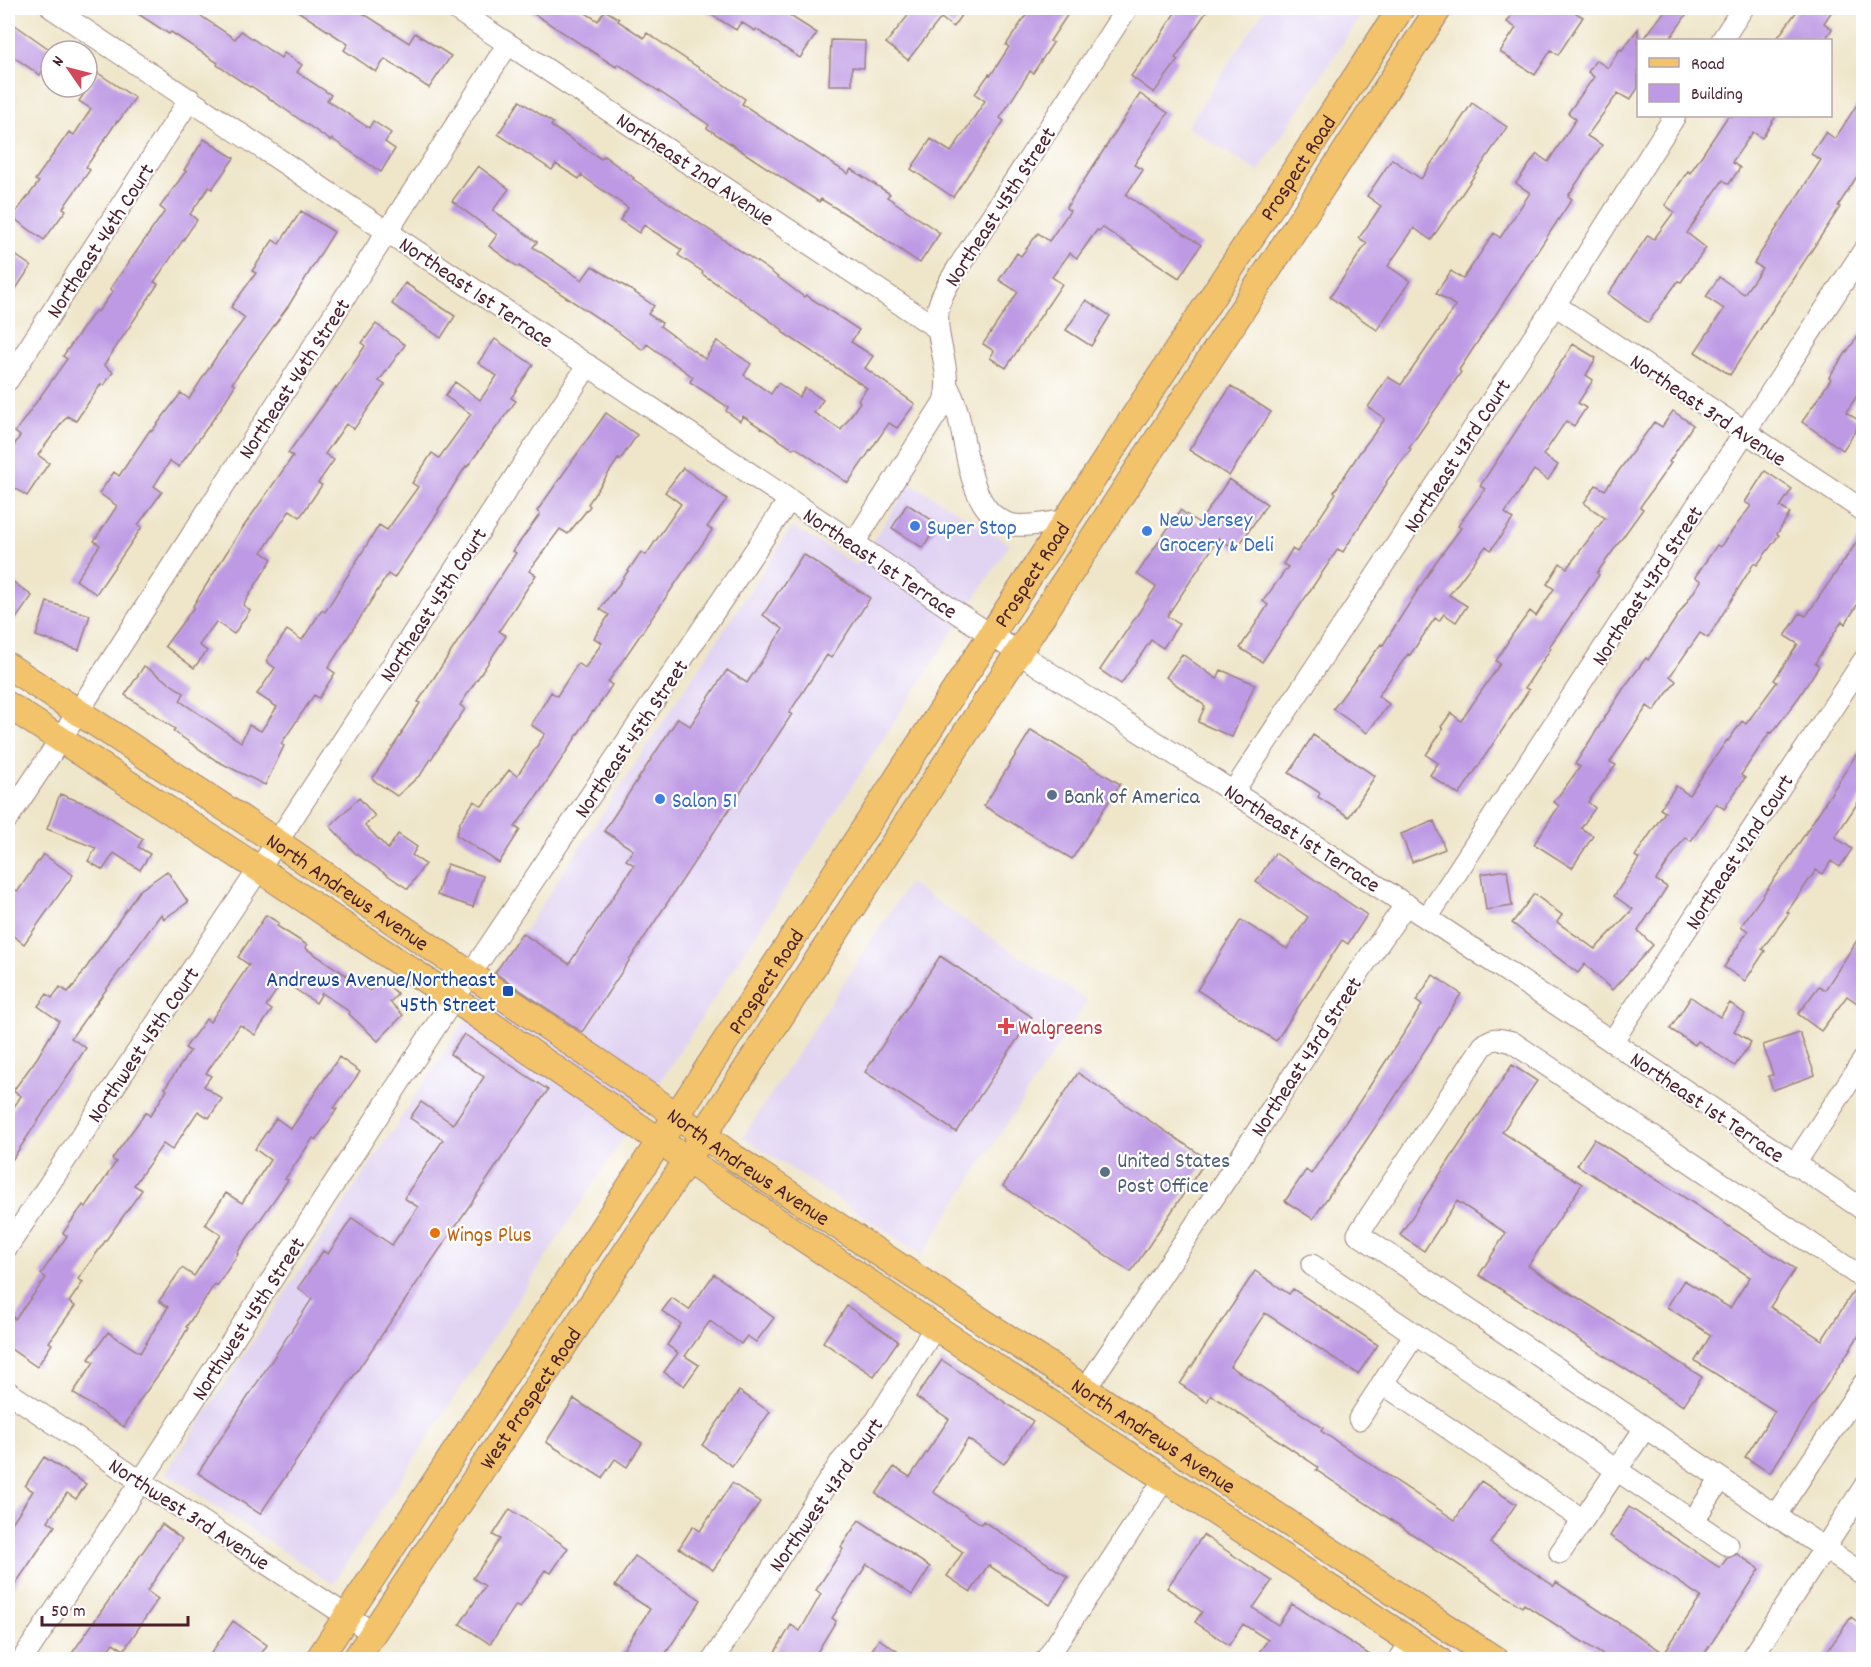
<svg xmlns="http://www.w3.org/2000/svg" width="1871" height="1667" font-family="Dekko,sans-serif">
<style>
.built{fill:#e1d4f3}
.building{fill:#be9ae4}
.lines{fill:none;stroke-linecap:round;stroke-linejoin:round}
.minor-casing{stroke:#9c827a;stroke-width:23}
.major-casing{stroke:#9c827a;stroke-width:28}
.minor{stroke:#fff;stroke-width:21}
.major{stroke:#f2c36a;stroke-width:26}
.shop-dot{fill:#3f7fe0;stroke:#fff;stroke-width:2}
.service-dot{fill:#5c6f8a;stroke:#fff;stroke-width:2}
.transit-dot{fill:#1a4fb4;stroke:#fff;stroke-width:2}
.health-dot{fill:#e0444e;stroke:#fff;stroke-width:2}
.food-dot{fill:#e8710a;stroke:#fff;stroke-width:2}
.labels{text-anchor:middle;stroke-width:4.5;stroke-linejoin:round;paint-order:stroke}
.street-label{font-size:22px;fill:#4a1f2b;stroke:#fff}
.shop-label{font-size:22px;fill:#366cbe;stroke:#fff;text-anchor:start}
.service-label{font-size:22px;fill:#4e5e75;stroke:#fff;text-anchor:start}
.transit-label{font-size:22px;fill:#164399;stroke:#fff;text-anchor:end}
.health-label{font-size:22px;fill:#be3a42;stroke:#fff;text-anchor:start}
.food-label{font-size:22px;fill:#c56008;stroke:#fff;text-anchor:start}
</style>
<rect width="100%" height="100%" fill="#fff"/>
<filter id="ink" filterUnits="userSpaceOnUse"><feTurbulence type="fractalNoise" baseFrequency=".0167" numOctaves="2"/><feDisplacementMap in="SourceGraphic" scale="12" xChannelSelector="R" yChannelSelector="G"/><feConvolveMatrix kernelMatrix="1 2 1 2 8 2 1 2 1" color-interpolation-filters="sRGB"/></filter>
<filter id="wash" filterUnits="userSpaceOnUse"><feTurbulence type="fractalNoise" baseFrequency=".008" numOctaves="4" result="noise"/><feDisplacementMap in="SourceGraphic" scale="24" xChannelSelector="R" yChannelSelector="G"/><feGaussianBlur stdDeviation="1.35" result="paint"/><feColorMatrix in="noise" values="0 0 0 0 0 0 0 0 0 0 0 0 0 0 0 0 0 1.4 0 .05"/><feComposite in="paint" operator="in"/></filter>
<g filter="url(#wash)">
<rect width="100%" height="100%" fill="#efe6ca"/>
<path class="built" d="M1265 8H1366L1258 172 1187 127Z
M911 483 1010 544 333 1584 166 1473 792 527 857 565Z
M909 883 1087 1001 922 1255 743 1137Z"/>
<g id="blocks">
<path class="building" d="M129 8H189L235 39 241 31 281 58 284 53 302 65 297 72 331 95 327 100 369 128 373 121 391 133 385 142 395 149 381 172 332 139 331 141 251 86 250 87 217 65 218 63 171 32 169 34Z
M293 8H355L409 43 415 33 451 56 429 88 385 59 376 72 344 50 348 44Z
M525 8H578L598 21 605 10 619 19 618 21 644 38 647 33 745 99 742 104 848 174 851 169 890 194 887 197 940 233 920 263 868 228 821 199 819 202 737 148 707 128 709 125 618 64 616 67Z
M701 8H778L817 33 800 58 756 29 755 31 741 22 736 30Z
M914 8H966L953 27 941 18 908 60 886 43Z
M1031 8H1072L1050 41 1053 43 1033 73 1030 71 1000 118 1004 121 953 197 911 169 931 139 951 152 985 101 975 94 989 74 991 75 1009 47 1006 45Z
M1178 8H1209L1175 58 1178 60 1154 93 1131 76 1159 38Z
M1516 8H1568L1583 17 1558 55 1551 50 1535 75 1500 52 1516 28 1507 22Z
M1667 8H1691L1669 40H1643Z
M1799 8H1834L1824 23 1832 29 1825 40H1776Z
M8 20 52 51 51 59 40 75 8 53Z
M1638 29V88L1630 100 1618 93 1587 136 1602 145 1568 196 1572 199 1459 370 1461 372 1409 448 1411 449 1386 482 1387 483 1343 552 1338 549 1262 662 1240 648 1268 605 1263 601 1288 567 1283 564 1292 549 1297 552 1336 493 1334 492 1360 452 1385 419 1368 407 1388 377 1401 385 1456 306 1436 293 1451 271 1463 279 1494 233 1500 238 1530 193 1516 183 1537 154 1548 162 1576 119 1568 113 1594 77 1588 72 1596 60 1608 68 1620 49 1622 50Z
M831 40 865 41 864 68 852 67V85H829Z
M98 73 135 98 118 122 117 121 86 167 90 170 63 208 66 210 44 240 12 217 39 182 35 180 69 132 74 135 91 109 79 101Z
M1140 94 1168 113 1134 165 1143 170 1126 195 1201 245 1179 278 1102 227 1100 231 1097 230 1077 258 1070 253 1052 277 1062 284 1006 368 990 358 994 351 983 344 1018 292 999 280 1017 253 1021 256 1038 233 1049 241 1070 211 1066 208Z
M1863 95V167L1838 206 1840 207 1730 375 1695 352 1724 309 1706 297 1719 277 1744 294 1762 268 1754 263 1821 160 1811 154 1826 132 1835 139Z
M520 101 553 123 551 126 601 159 604 156 634 178 633 179 766 268 804 297 806 295 859 330 851 342 873 356 865 368 915 404 897 428 889 423 848 483 795 447 793 449 743 416 740 421 726 411 728 407 690 382 693 377 647 344 643 350 610 326 519 266 518 267 489 246 497 235 452 201 478 166 509 189 493 210 537 242 533 247 582 280 592 266 634 292 654 306 648 314 662 323 660 326 705 359 717 341 751 364 744 375 771 394 778 383 799 397 805 388 823 400 814 413 841 430 860 402 858 400 867 388 782 332 783 330 734 295 702 274 703 272 678 255 682 250 644 225 639 233 620 220 628 208 581 175 579 179 556 164 552 170 498 134Z
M1472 103 1507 127 1431 240 1414 228 1388 266 1410 281 1377 330 1330 297 1367 243 1359 238 1381 206 1367 196 1392 159 1421 179Z
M1728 116H1776L1762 138 1753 132 1732 162 1740 168 1729 184 1723 180 1687 233 1706 248 1681 282 1678 281 1648 323 1608 294 1648 235 1654 239 1674 212 1665 205 1688 171 1690 173Z
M204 139 234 158 212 189 209 187 190 214 197 220 154 282 158 284 104 365 113 372 104 385 101 384 76 421 67 416 38 455 49 463 27 496 8 483V455L20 436 15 432 67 359 63 356 96 310 98 312 113 291 110 289 165 211 160 207 186 171 184 170Z
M301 211 334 232 289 305 232 383 235 385 219 411 179 467 170 461 154 486 162 492 138 525 142 527 96 594 76 580 100 545 94 541 117 506 99 493 114 472 119 476 150 430 152 431 181 393 189 399 220 351 245 318 231 307 256 273 252 271 273 240 279 244Z
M8 250 31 266 8 301Z
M405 283 455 316 441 338 392 304Z
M1086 300 1110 316 1091 346 1066 330Z
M376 324 405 345 379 381 385 385 354 429 346 424 325 454 334 460 318 483 322 485 300 517 290 510 262 552 272 559 243 605 250 610 234 634 216 622 199 645 207 651 194 668 165 646 194 607 193 606 237 536 293 456 288 453 336 387 337 388 365 346 362 343Z
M1863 329V387L1846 412 1861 422 1843 450 1802 422 1831 379 1829 377Z
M495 339 533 365 511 398 516 401 467 467 466 466 438 510 439 511 394 578 388 574 328 668 335 673 319 698 314 695 281 744 284 746 265 785 217 761 173 731 175 729 125 695 144 666 184 693 180 701 241 742 249 725 261 731 277 707 257 694 275 668 266 661 287 630 302 640 322 610 325 612 379 525 387 530 418 487 412 483 432 453 439 458 471 414 445 396 455 382 480 400 497 376 478 363Z
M1573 344 1596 358 1586 375 1593 380 1578 403 1586 408 1574 426 1566 421 1543 455 1558 465 1548 480 1534 470 1505 513 1513 519 1491 550 1486 546 1449 595 1467 606 1456 622 1444 614 1439 621 1435 618 1410 655 1408 654 1378 696 1389 704 1367 733 1333 709 1381 644 1383 645 1435 563 1461 528 1458 526 1485 489 1480 486Z
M1231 386 1271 412 1229 476 1189 450Z
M1673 411 1693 425 1669 462 1671 463 1640 507 1643 509 1597 573 1599 575 1549 647 1551 648 1525 688 1529 690 1459 795 1430 775 1438 763 1426 755 1443 729 1441 727 1451 713 1461 721 1500 664 1496 661 1512 635 1530 611 1536 616 1554 589 1547 584 1560 563 1567 568 1605 518 1584 503 1596 485 1605 490 1654 422 1662 427Z
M606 413 637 435 620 460 618 459 588 504 590 506 568 534 560 529 529 571 536 575 499 631 506 636 460 705 465 709 421 774 397 796 372 779 402 733H401L420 703 418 702 516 553 513 551 540 514 537 511Z
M683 468 727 499 707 527 712 530 608 682 612 685 594 712 593 711 540 792 515 827 520 830 499 863 456 835 460 822 474 801 482 806 509 770 517 776 545 734 531 725 551 692 557 696 578 663 585 668 602 643 594 638 609 615 600 609 612 592 613 593 641 552 646 555 681 504 665 492Z
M1765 471 1792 489 1780 507 1790 513 1777 534 1779 535 1757 565 1754 563 1708 638 1700 633 1670 676 1676 681 1654 711 1647 706 1610 762 1616 765 1588 802 1595 808 1581 828 1593 836 1572 868 1534 844 1559 806 1554 802 1580 767 1575 764 1623 689 1646 658 1648 660 1701 581 1695 577 1717 545 1720 547 1751 506 1745 502Z
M1229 479 1267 504 1236 550 1219 538 1167 616 1179 624 1163 648 1151 640 1121 684 1100 670 1156 587 1137 574 1180 510 1199 523Z
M907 504 938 524 923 548 892 528Z
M1863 533V596L1845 624 1842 621 1815 663 1819 666 1799 697 1772 733 1770 732 1741 775 1745 778 1724 809 1716 803 1691 841 1685 837 1656 880 1667 887 1638 931 1653 945 1612 990 1585 964 1578 973 1512 923 1534 894 1562 915 1557 922 1595 949 1633 909 1614 896 1639 859 1635 856 1665 812 1660 809 1676 786 1689 795 1727 740 1728 741 1742 721 1746 724 1777 682 1774 680 1798 644 1785 636 1800 613 1806 616Z
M803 554 870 598 831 658 827 655 789 713 792 714 582 1032 495 973 522 933 569 964 634 865 626 860 633 850 604 831 678 718 690 726 727 670 747 683 783 629 763 615Z
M8 578 32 596 8 630Z
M47 602 90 615 79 650 36 636Z
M1182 654 1217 679 1221 670 1255 684 1232 737 1198 722 1205 706 1166 677Z
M1031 730 1120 784 1072 859 984 806Z
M1313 735 1375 776 1349 817 1318 797 1320 793 1289 773Z
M1863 744V795L1835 837 1852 849 1840 867 1831 861 1823 874 1816 870 1787 912 1789 913 1762 949 1765 951 1745 981 1724 967 1748 931 1741 926 1792 854Z
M60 794 94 807 143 839 138 847 150 854 140 870 114 853 103 870 88 861 96 848 47 829Z
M359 798 375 816 365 825 388 849 398 834 417 847 412 855 425 864 408 889 355 853 330 826Z
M1434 821 1445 849 1412 862 1401 834Z
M1275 853 1367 915 1348 944 1342 940 1276 1041 1197 990 1241 920 1287 949 1308 917 1256 882Z
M43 854 73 875 24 944 8 932V901L16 890 18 891Z
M447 864 483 876 473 907 437 895Z
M1507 870 1512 906 1486 910 1481 874Z
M167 871 188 902 164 919 161 914 71 1038 86 1048 8 1166V1116L21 1096 13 1091 37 1058 59 1021 38 1006 47 994 52 998 60 987 68 992 75 984 139 891Z
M266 915 279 923 277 926 307 945 305 948 370 991 381 979 398 994 390 1002 403 1015 378 1041 349 1014 350 1012 322 993 316 1003 283 981 266 1006 272 1010 255 1035 240 1025 206 1073 211 1076 204 1086 222 1099 209 1118 198 1111 172 1150 163 1144 134 1185 142 1190 78 1279 83 1282 69 1302 75 1306 49 1342 52 1344 37 1367 8 1347V1326L13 1317 15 1319 46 1278 41 1274 67 1236 63 1233 83 1205 86 1207 116 1162 112 1159 146 1112 150 1116 167 1090 165 1088 190 1051 185 1048 206 1019 210 1022 249 965 238 957Z
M1863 931V1007L1847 996 1821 1031 1798 1014 1819 986 1825 990Z
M940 956 1032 1017 956 1132 865 1072Z
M1433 975 1461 994 1382 1117 1313 1219 1285 1201 1306 1170 1311 1174 1375 1078 1422 1005 1416 1001Z
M1691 997 1720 1017 1730 1003 1745 1014 1734 1031 1751 1042 1735 1066 1698 1041 1695 1045 1670 1029Z
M1800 1033 1815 1075 1773 1090 1768 1076 1773 1075 1763 1045Z
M464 1034 548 1090 260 1514 198 1473 312 1299 298 1288 323 1251 328 1254 352 1218 392 1245 418 1207 404 1198 443 1140 410 1118 421 1102 453 1124 484 1077 450 1054Z
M339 1057 360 1072 334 1108 337 1109 316 1140 313 1138 285 1179 288 1180 237 1253 238 1254 217 1286 215 1284 186 1327 188 1328 169 1360 140 1400 124 1427 73 1393 94 1362 89 1359 108 1332 140 1353 168 1307 159 1301 182 1268 194 1276 221 1235 205 1224 226 1193 242 1203 270 1160 255 1149 276 1118 291 1129Z
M1512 1065 1537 1081 1502 1132 1582 1184 1528 1266 1702 1377 1683 1406 1479 1275 1506 1233 1457 1201 1424 1251 1400 1235Z
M1078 1073 1207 1159 1131 1272 1003 1186Z
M1594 1139 1795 1269 1770 1307 1822 1340 1855 1289 1863 1292V1329L1770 1473 1745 1457 1775 1411 1695 1361 1711 1335 1667 1307 1684 1280 1730 1308 1750 1277 1577 1165Z
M1255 1271 1289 1294 1293 1289 1378 1345 1358 1374 1265 1313 1230 1366 1323 1428 1321 1431 1455 1520 1481 1481 1516 1504 1490 1543 1554 1586 1556 1582 1664 1653 1701 1597 1610 1536 1629 1507 1720 1568 1727 1558 1737 1554 1760 1569 1701 1659H1609L1524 1604 1522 1607 1316 1470 1318 1467 1211 1395 1207 1402 1180 1384Z
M714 1274 774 1318 756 1342 747 1336 741 1344 710 1321 685 1356 699 1365 684 1386 664 1372 678 1353 667 1345 681 1324 662 1311 672 1298 689 1310Z
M847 1306 898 1341 874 1376 823 1342Z
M942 1360 1033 1421 1004 1464 968 1439 933 1492 981 1524 983 1521 1068 1577 1050 1605 988 1565 971 1592 947 1576 963 1552 876 1494 894 1467 910 1477 949 1419 916 1397Z
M739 1391 770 1412 732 1466 702 1445Z
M574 1399 642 1443 627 1467 615 1459 602 1478 546 1442Z
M44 1457 86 1484 76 1499 67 1493 48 1521 55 1526 8 1595V1529L33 1491 25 1486Z
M732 1483 760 1502 713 1570 679 1548 693 1526 700 1531Z
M510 1509 568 1548 551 1573 545 1570 520 1607 516 1605 490 1644 460 1624 485 1586 473 1578 500 1539 493 1535Z
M859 1520 930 1567 912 1595 867 1564 832 1618 836 1621 813 1659H771L791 1625 800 1631 821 1594 816 1590 843 1549 841 1547Z
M162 1524 182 1539 147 1591 158 1599 124 1650 113 1643 101 1659H68Z
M1203 1535 1272 1581 1253 1608 1278 1625 1292 1604 1376 1659H1254L1268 1640 1243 1624 1229 1645 1195 1622 1202 1612 1167 1588Z
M635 1556 701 1600 662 1659H617L650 1609 615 1586Z
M1851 1617 1863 1626V1659H1822Z
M233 1621 267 1645 258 1659H207Z
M879 1639 909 1659H866Z"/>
</g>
</g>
<g filter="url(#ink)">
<use href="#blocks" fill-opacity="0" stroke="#9c827a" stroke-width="1.5"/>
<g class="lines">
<g class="minor-casing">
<path id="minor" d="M52 8 854 543 948 607 1439 926 1864 1210
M454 8 938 329
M1722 40 1743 8
M1555 305 1864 511
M8 380 190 99
M947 386C971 423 959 515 1014 525 1030 527 1049 522 1065 521
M854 543 944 402C954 369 932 338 939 305 943 290 953 276 961 263L1127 8
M1233 792 1555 305 1675 116
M8 818 60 740 508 44
M1427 918 1864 250
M1612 1042 1864 660
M1794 1165 1864 1059
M8 1246 277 842 588 365
M1312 1265 1728 1545
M1864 1279 1512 1042C1499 1039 1494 1036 1483 1046L1358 1234 1864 1575
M1382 1383 1583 1520 1560 1553
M1086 1388 1242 1155 1361 969 1406 904
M8 1392 140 1481 373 1633
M1359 1419 1415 1334
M1775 1516 1864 1383
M1583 1520 1645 1428
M1693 1521 1721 1479
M22 1660 155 1460 445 1012 789 500
M713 1660 840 1463 876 1421 935 1327
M1046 1660 1165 1478
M1399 1660 1411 1642
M1750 1660 1824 1549 1864 1487"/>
</g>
<g class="major-casing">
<g id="major">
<path id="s1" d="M8 666 277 842 656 1101 735 1158 1496 1660"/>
<path d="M8 705 259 869 454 999 712 1177 935 1327 1439 1660"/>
<path id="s2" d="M318 1660 696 1086 1401 8"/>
<path id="s3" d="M355 1660 670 1186 1439 8"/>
</g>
</g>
<use href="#minor" class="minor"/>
<use href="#major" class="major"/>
</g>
</g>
<g class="shop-dot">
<circle cx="915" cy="526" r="6"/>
<circle cx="1147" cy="531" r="6"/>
<circle cx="660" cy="799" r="6"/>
</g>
<g class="service-dot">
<circle cx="1052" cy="795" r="6"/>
<circle cx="1105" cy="1172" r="6"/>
</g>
<rect class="transit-dot" x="502" y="985" width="12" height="12" rx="3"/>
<path class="health-dot" d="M1003 1017h6v6h6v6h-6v6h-6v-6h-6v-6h6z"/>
<circle class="food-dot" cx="435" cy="1233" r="6"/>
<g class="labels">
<g class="street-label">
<text dy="8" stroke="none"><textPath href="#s2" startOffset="1785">Prospect Road</textPath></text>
<text transform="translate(696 168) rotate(34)" y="8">Northeast 2nd Avenue</text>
<text transform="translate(999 206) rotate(-57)" y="8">Northeast 45th Street</text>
<text transform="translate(99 240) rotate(-57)" y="8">Northeast 46th Court</text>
<text transform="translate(477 291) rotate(34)" y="8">Northeast 1st Terrace</text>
<text transform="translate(293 378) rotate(-57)" y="8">Northeast 46th Street</text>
<text transform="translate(1709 409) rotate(34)" y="8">Northeast 3rd Avenue</text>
<text transform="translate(1456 455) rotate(-57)" y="8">Northeast 43rd Court</text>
<text transform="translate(881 562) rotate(34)" y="8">Northeast 1st Terrace</text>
<text dy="8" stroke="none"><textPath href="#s2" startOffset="1299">Prospect Road</textPath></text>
<text transform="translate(1646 585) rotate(-57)" y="8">Northeast 43rd Street</text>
<text transform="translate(432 604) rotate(-57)" y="8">Northeast 45th Court</text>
<text transform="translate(630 738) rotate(-56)" y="8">Northeast 45th Street</text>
<text transform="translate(1303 837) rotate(33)" y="8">Northeast 1st Terrace</text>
<text transform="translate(1738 851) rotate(-57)" y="8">Northeast 42nd Court</text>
<text dy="8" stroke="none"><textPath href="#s1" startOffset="408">North Andrews Avenue</textPath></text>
<text dy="8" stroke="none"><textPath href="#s2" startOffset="813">Prospect Road</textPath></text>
<text transform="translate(142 1044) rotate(-56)" y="8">Northwest 45th Court</text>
<text transform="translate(1305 1056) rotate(-57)" y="8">Northeast 43rd Street</text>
<text transform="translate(1708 1106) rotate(34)" y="8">Northeast 1st Terrace</text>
<text dy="8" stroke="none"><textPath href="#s1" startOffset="894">North Andrews Avenue</textPath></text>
<text transform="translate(247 1318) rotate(-57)" y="8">Northwest 45th Street</text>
<text dy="8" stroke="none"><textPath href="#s3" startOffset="315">West Prospect Road</textPath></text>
<text dy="8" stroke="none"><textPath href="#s1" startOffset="1380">North Andrews Avenue</textPath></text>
<text transform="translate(825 1494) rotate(-55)" y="8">Northwest 43rd Court</text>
<text transform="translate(190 1513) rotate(33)" y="8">Northwest 3rd Avenue</text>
</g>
<g class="shop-label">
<text x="1159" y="526">New Jersey<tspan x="1159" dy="25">Grocery &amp; Deli</tspan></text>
<text x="927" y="534">Super Stop</text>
<text x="672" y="807">Salon 51</text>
</g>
<g class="service-label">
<text x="1064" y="803">Bank of America</text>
<text x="1117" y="1167">United States<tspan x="1117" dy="25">Post Office</tspan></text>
</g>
<g class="transit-label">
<text x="496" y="986">Andrews Avenue/Northeast<tspan x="496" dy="25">45th Street</tspan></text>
</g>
<g class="health-label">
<text x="1018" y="1034">Walgreens</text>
</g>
<g class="food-label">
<text x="447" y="1241">Wings Plus</text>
</g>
</g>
<rect width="1871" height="1667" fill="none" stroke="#fff" stroke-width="30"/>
<rect x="1637" y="39" width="195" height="78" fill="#ffffff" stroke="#b7a5aa" stroke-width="1.5"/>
<rect x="1649" y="58" width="30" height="9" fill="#f2c36a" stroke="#b7a5aa" stroke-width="1.5"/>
<text x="1691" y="69" font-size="18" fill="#4a1f2b">Road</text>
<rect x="1649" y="84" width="30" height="18" fill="#be9ae4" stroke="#b7a5aa" stroke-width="1.5"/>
<text x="1691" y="99" font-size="18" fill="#4a1f2b">Building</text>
<g transform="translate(69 69) rotate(305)"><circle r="28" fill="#ffffff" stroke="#b7a5aa" stroke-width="1.5"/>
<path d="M0-4.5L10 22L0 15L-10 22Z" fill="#d1495b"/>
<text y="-9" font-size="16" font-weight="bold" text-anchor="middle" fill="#4a1f2b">N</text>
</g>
<path d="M42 1616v9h146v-9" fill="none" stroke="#4a1f2b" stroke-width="3"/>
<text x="51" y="1616" font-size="18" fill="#4a1f2b" stroke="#ffffff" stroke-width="4.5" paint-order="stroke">50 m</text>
</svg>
